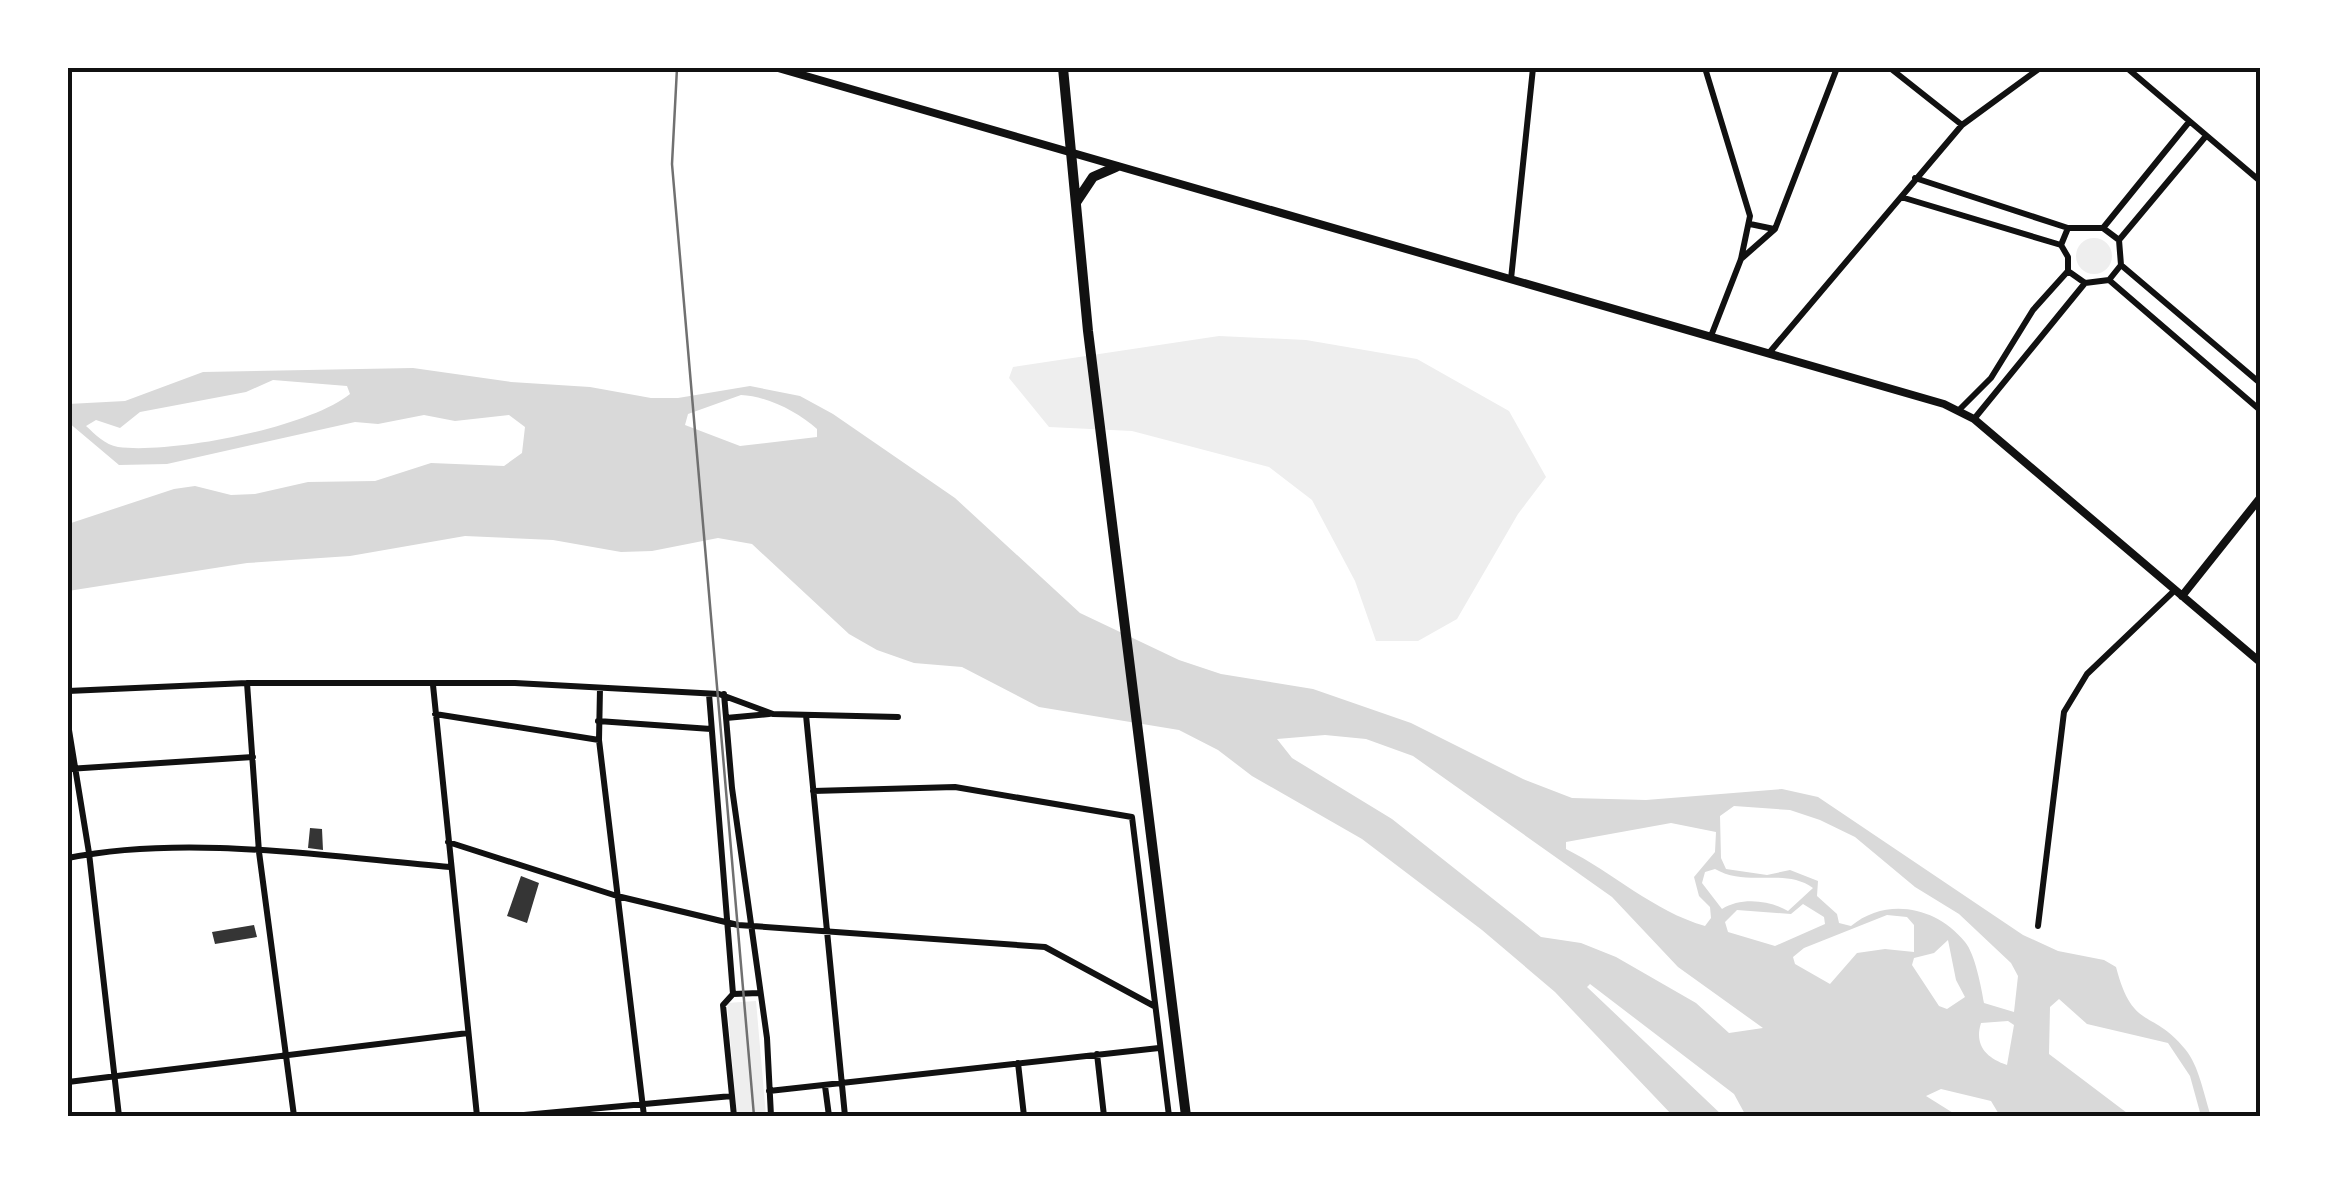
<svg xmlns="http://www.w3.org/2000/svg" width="2328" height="1184" font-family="Karla,sans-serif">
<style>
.green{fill:#eee}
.water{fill:#d9d9d9;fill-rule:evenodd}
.building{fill:#353535}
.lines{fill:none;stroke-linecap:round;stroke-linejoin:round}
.minor{stroke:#111;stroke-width:6}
.tertiary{stroke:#111;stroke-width:8}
.primary{stroke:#111;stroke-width:10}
.rail{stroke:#707070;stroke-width:2.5}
.neatline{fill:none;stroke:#111;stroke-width:4}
</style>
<rect width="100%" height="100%" fill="#fff"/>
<path class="green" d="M2076 256a18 18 0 1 1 36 0a18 18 0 1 1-36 0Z
M1219 336 1306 340 1417 359 1509 411 1546 477 1518 514 1457 619 1418 641H1376L1355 581 1312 500 1269 467 1132 431 1049 427 1009 378 1013 367Z
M756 1001 766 1116H737L727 1003Z"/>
<path class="water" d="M413 368 511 382 590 387 651 398H678L750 386 800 396 833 414 955 498 1080 613 1179 660 1221 674 1313 689 1411 723 1523 779 1572 798 1646 800 1782 789 1818 797 2023 935 2058 951 2104 960 2116 967C2133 1032 2152 1008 2185 1049 2199 1065 2204 1096 2211 1116H2201L2190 1076 2168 1043 2087 1024 2059 999 2050 1007 2049 1054 2131 1116H2000L1991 1101 1941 1089 1926 1096 1958 1116H1746L1734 1094 1590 984 1587 987 1723 1116H1673L1555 992 1482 930 1362 839 1252 776 1218 750 1179 730 1039 707 962 667 914 663 877 650 849 634 752 544 718 538 652 551 621 552 553 540 465 536 350 556 247 563 68 591V524L174 489 195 486 231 495 255 494 308 482 375 481 431 463 504 466 522 453 525 427 509 415 455 421 424 415 378 424 355 422 167 464 119 465 68 422V404L125 401 203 372ZM273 380 347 386 350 394C308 428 171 454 118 447 105 445 95 434 86 426L96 420 120 428 140 412 246 392ZM741 395C767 396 798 412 817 429V437L740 446 685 425 688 414ZM1325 735 1366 739 1413 756 1612 897 1678 967 1763 1028 1729 1033 1696 1003 1616 957 1581 943 1541 937 1392 819 1292 758 1277 739ZM1734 806 1790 810 1820 820 1855 837 1915 887 1959 914 2011 963 2018 976 2014 1012 1984 1003C1981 986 1975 954 1965 942 1936 906 1886 897 1851 926L1839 923 1837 914 1817 896 1818 881 1790 870 1767 875 1726 869 1721 858 1720 816ZM1671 823 1716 832 1715 852 1694 877 1699 896 1710 907 1711 918 1705 926C1653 911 1614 873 1566 849V842ZM1715 869C1748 888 1784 867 1813 888L1788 911C1769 900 1741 897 1722 909L1702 883 1705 872ZM1803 904 1824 917 1825 924 1775 946 1728 932 1725 922 1737 910 1791 914ZM1887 915 1907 917 1914 925V952L1885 949 1857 953 1830 984 1795 964 1793 957 1804 948ZM1948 940 1956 980 1965 997 1947 1009 1939 1006 1912 965 1914 958 1934 953ZM2008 1021 2014 1025 2007 1065C1986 1058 1974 1045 1981 1023Z"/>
<path class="building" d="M310 828 322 829 323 850 308 848Z
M521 876 539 883 527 923 507 916Z
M254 925 257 937 215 944 212 932Z"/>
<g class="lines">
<path class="minor" d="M1705 68 1750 216 1741 259 1711 336
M1890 68 1962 125
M2127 68 2260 181
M1915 178 2068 228H2103L2119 240 2121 265 2109 280 2085 283 2068 271V257L2061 245 2068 228
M1901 197 2061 245
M1750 224 1774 229
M2103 228 2189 122
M2119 240 2206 136
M1741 259 1775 229 1837 68
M2121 265 2260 383
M1511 279 1533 68
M2109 280 2260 410
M1769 353 1962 125 2040 68
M1959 410 1991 378 2033 310 2068 271
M1974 419 2085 283
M247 683 259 852 294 1116
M433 685 477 1116
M600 688 599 740 644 1116
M68 691 247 683H515L719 694 773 714 898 717
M709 694 733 994 723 1005 734 1116
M724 694 732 788 767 1038 771 1116
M435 714 599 740
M806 715 845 1116
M726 718 769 714
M598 721 711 729
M68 724 89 853 119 1116
M68 769 253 757
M813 791 955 787 1132 817 1169 1116
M448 842 617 896 738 925 1045 947 1154 1006
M68 858C187 834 329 857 450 867
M2038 926 2064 712 2087 674 2175 590
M733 994 759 993
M1097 1054 1104 1116
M1018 1063 1024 1116
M68 1082 468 1033
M825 1086 829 1116
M769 1091 1159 1048
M513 1116 732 1096"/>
<path class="tertiary" d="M778 68 1944 404 1974 419 2260 662
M2182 596 2260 498"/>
<path class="primary" d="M1063 68 1088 331 1186 1116
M1077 201 1093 177 1116 167"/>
<path class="rail" d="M677 68 672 164 754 1116"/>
</g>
<rect width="2328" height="1184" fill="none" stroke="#ffffff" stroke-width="140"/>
<rect x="70" y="70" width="2188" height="1044" class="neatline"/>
</svg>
